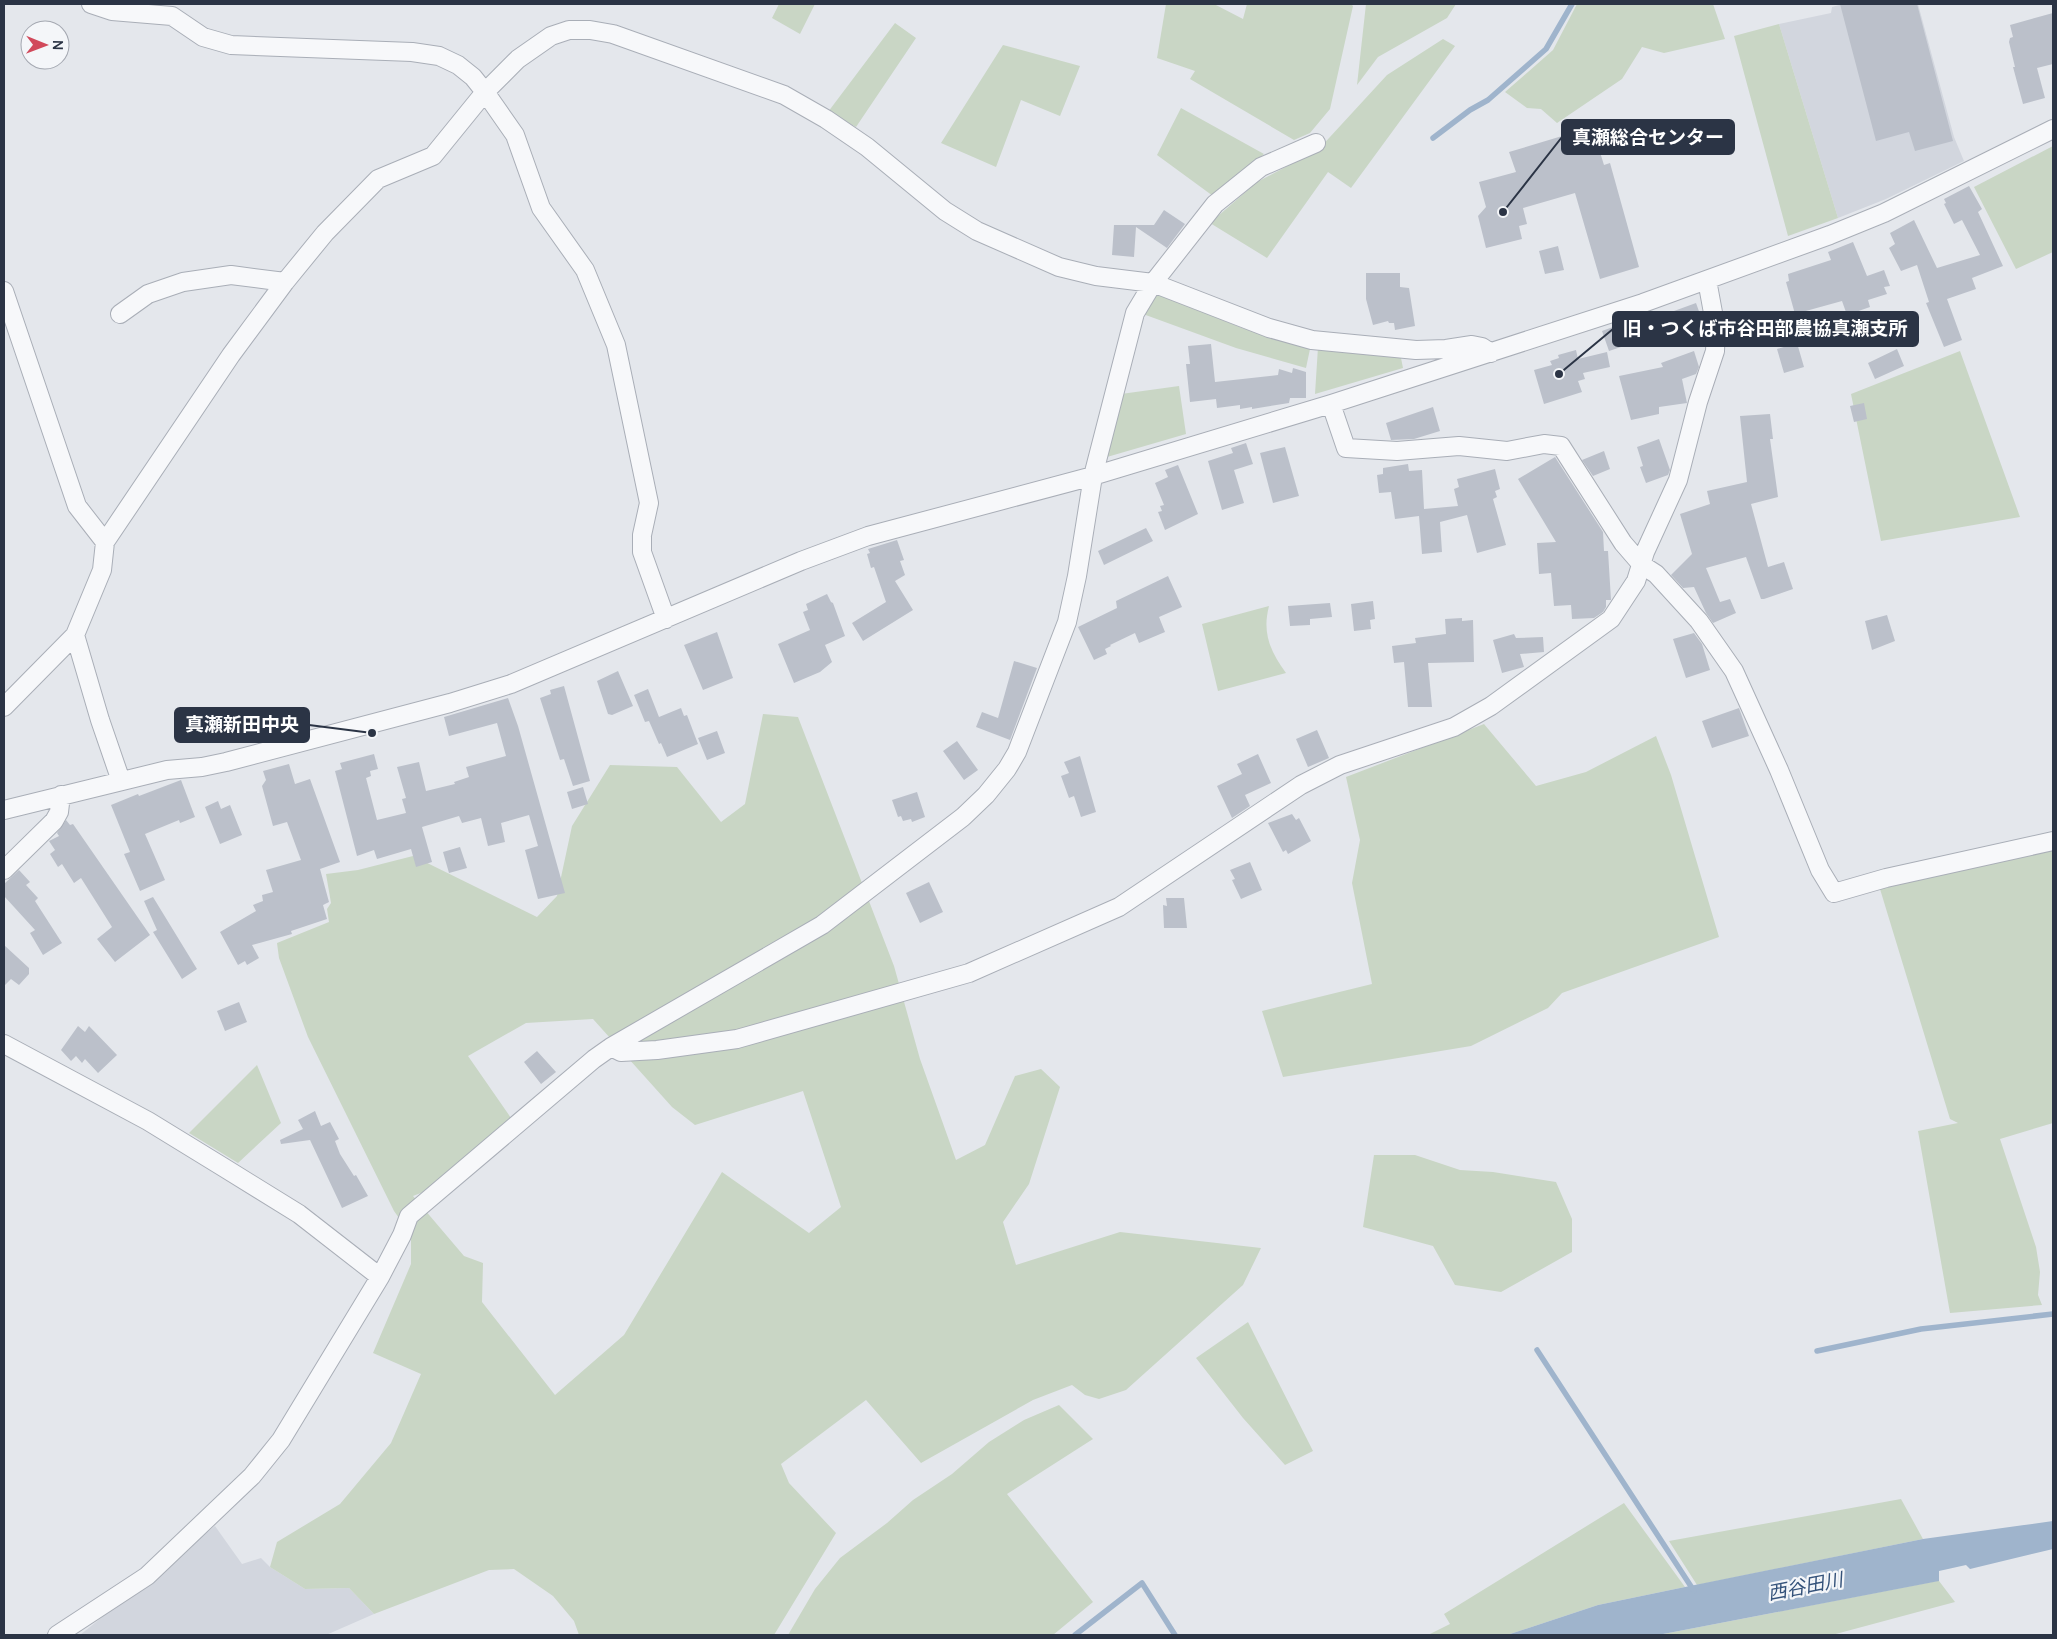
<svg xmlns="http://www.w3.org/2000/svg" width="2057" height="1639" font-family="Manrope,'Noto Sans JP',sans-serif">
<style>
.built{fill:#d2d6de}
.green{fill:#c9d6c5;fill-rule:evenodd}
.water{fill:#9fb4cc}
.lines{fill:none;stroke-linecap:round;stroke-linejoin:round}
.stream{stroke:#9fb4cc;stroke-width:5.5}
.building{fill:#bbc0ca}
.minor-casing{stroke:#a9aeb7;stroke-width:20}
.minor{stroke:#f7f8fa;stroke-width:18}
.labels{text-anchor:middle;stroke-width:4.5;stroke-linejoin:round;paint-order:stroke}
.water-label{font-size:19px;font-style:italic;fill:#34527a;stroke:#f4f6f9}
.leader{fill:none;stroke:#2b3445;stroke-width:2}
.callout-dot{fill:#2b3445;stroke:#f4f6f9;stroke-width:2}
.callout{fill:#2b3445;stroke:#2b3445;stroke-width:2}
.callout-label{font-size:19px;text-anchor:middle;font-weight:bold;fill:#fff}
</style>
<rect width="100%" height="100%" fill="#e4e7ec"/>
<path class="built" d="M1843 4H1918L1954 137 1964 161 1886 199 1838 218 1779 24 1831 13 1832 7Z
M215 1526 242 1564 261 1558 270 1567 305 1589 349 1588 374 1614 326 1635H80Z"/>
<path class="green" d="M779 4H815L800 34 772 18Z
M1166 4H1214L1243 19 1247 4H1351L1353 6 1330 109 1310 133 1294 140 1190 79 1195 71 1157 58Z
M1366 4H1456L1447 18 1378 57 1357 85Z
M1577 4H1713L1725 39 1664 53 1642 47 1622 79 1557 123 1541 109 1527 108 1505 92 1553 50Z
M895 23 916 38 856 127 828 112Z
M1779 24 1838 218 1788 236 1734 36Z
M1443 39 1455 46 1351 188 1328 172 1267 258 1210 223 1257 182 1318 150 1387 75Z
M1003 45 1080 66 1060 116 1021 100 996 167 941 143Z
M1181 108 1264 154 1213 196 1157 155Z
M2053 146V252L2016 269 1974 187Z
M1156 293 1242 328 1310 349 1306 368 1236 348 1143 314Z
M1318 347 1401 358 1403 368 1315 394Z
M1960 351 2020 517 1881 541 1851 394Z
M1179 386 1186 434 1107 457 1121 394Z
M1269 606C1262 633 1270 651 1286 673L1218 691 1202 624Z
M763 714 798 717 894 966 920 1059 956 1160 985 1145 1015 1076 1041 1069 1060 1087 1029 1184 1003 1222 1016 1265 1120 1232 1261 1248 1243 1285 1126 1390 1099 1399 1085 1395 1072 1385 1033 1400 921 1463 866 1400 781 1464 789 1483 836 1533 774 1635H579L574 1621 553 1596 514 1569 489 1570 374 1614 349 1588 305 1589 270 1567 277 1542 340 1504 391 1443 421 1374 373 1353 411 1264V1235L394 1211 308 1037 279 958 277 943 329 922 327 909 331 903 326 874 358 870 413 856 537 917 557 896 572 826 610 765 677 767 721 822 745 804ZM593 1019 672 1107 695 1125 803 1091 841 1207 809 1233 722 1172 624 1335 555 1395 482 1302 483 1263 464 1256 413 1196 426 1191 511 1118 468 1056 526 1023Z
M1484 724 1536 786 1586 772 1656 736 1671 775 1719 937 1562 993 1548 1008 1471 1046 1283 1077 1262 1011 1372 984 1352 883 1360 840 1346 777Z
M2053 850V1123L2000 1139 2036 1247 2040 1272 2038 1295 2042 1305 1950 1313 1918 1131 1958 1123 1950 1119 1880 889Z
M257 1065 281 1123 238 1163 189 1133Z
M1374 1155H1415L1460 1170 1493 1172 1556 1182 1572 1219V1252L1501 1292 1455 1285 1433 1246 1363 1227Z
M1248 1322 1313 1451 1285 1465 1243 1418 1196 1358Z
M1059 1405 1093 1439 1007 1494 1093 1602 1053 1635H788L815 1589 840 1558 887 1523 913 1500 952 1474 989 1442 1024 1420Z
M1901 1499 1923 1539 1697 1585 1669 1541Z
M1624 1503 1685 1587 1598 1605 1507 1635H1428L1450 1624 1444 1614Z
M1937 1581H1939L1955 1602 1832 1635H1658Z"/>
<path class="water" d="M2053 1521V1549L1970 1569 1966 1565 1939 1571V1581L1658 1635H1507L1598 1605 1685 1587 1923 1539Z"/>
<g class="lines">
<path class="stream" d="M1433 138 1470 110 1488 100 1546 49 1572 4
M1537 1350 1694 1591
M1817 1351 1921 1329 2053 1314
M1075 1635 1142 1583 1175 1635"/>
</g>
<path class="building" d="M1840 4H1917L1953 141 1915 151 1909 132 1876 141Z
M2053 13V64L2037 68 2045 98 2023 104 2013 67H2015L2009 42 2010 38 2013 37 2010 25Z
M1592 127 1604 165 1610 163 1639 267 1600 279 1575 193 1523 208 1527 224 1519 226 1522 239 1486 248 1478 216 1486 207 1479 182 1516 172 1509 152Z
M1969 186 1982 209 1978 212 2003 266 1972 278 1976 289 1947 299 1962 340 1944 347 1926 303 1929 302 1917 265 1901 271 1889 248 1895 244 1890 233 1914 220 1937 268 1980 255 1962 220 1954 224 1944 204 1946 203 1944 199Z
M1164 210 1185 224 1167 248 1136 227 1134 257 1112 255 1114 225H1154Z
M1853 242 1867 276 1884 270 1890 286 1884 287 1887 294 1868 300 1870 307 1847 315 1842 301 1795 314 1786 282 1789 281 1788 274 1831 260 1828 252Z
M1558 246 1564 270 1545 274 1539 251Z
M1366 273H1400V287L1409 288 1415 326 1395 330 1394 323H1389L1388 321 1373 325 1366 299Z
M1696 303 1705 328 1685 336 1674 311Z
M1632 320 1639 341 1609 351 1602 331Z
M1797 343 1804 367 1784 373 1777 349Z
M1211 344 1215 382 1278 375 1279 369 1292 373 1293 368 1306 372V398H1290L1289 403 1252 409V407L1240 409V405L1217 408 1216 399 1190 402 1186 364H1190L1188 346Z
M1897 349 1904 366 1875 379 1868 363Z
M1576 350 1578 359 1607 352 1610 367 1583 373 1585 379 1578 381 1582 392 1544 404 1534 370 1552 365 1550 361 1559 358 1558 355Z
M1694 351 1699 367 1696 374 1682 379 1687 403 1659 407V414L1631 420 1619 376 1663 367 1661 363Z
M1864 403 1867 419 1854 422 1850 406Z
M1433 407 1440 431 1414 439 1391 440 1386 423Z
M1770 414 1773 439H1770L1778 497 1751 504 1768 567 1784 562 1793 589 1764 599H1761L1746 557 1706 568 1720 602 1730 599 1736 613 1713 623 1706 613 1694 587 1683 588 1671 575 1692 554 1680 514 1710 504 1707 491 1747 482 1740 416Z
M1659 439 1670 470 1668 475 1646 483 1640 467 1643 466 1637 447Z
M1246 443 1253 464 1234 470 1244 503 1222 510 1208 461 1233 453 1231 448Z
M1285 447 1299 496 1273 503 1260 453Z
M1604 451 1610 469 1593 476 1582 460Z
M1555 457 1603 532 1604 551H1608L1611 600H1606V607L1603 612 1594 618 1572 619 1571 605 1554 606 1551 573 1539 574 1537 543 1556 542 1518 479Z
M1408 464 1409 471 1422 470 1424 509 1458 506 1454 489 1459 487 1457 479 1495 469 1500 489 1495 491 1497 497 1493 499 1506 545 1477 553 1467 515 1440 522 1442 552 1422 554 1419 516 1395 519 1391 492 1379 493 1377 475 1383 474V468Z
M1178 465 1198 514 1165 530 1158 512 1162 511 1160 506 1164 505 1155 483 1168 477 1165 470Z
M1146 528 1153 541 1104 565 1098 551Z
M897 540 904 560 900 561 905 575 895 581 913 610 863 641 852 623 886 602 874 567 871 568 867 554 870 553 868 549Z
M1168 576 1182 607 1159 617 1165 632 1139 643 1135 633 1110 645 1111 646 1105 649 1107 654 1094 660 1078 627 1117 608 1116 601Z
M827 594 831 602 833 603 845 636 825 645 832 662 820 672 794 683 778 644 810 630 803 612 808 610 806 604Z
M1373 601 1375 619 1370 620 1371 629 1354 631 1351 604Z
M1330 603 1332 617 1310 619V625L1290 626 1288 606Z
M1887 615 1895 641 1872 650 1865 621Z
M1462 618V621L1473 620 1474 662 1428 663 1432 707H1408L1404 662 1394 663 1392 646 1416 643 1415 638 1446 634 1445 619Z
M717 632 733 678 703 690 684 645Z
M1694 633 1702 644 1710 670 1686 678 1673 639Z
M1514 634 1516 638 1543 637 1544 652 1520 654 1524 667 1502 673 1493 640Z
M1014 661 1037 668 1010 740 976 727 982 712 998 718Z
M618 671 633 706 612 715 608 714 597 681Z
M564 686 590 781 573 786 564 759 560 760 540 698 551 694 550 690Z
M648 689 659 717 681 708 684 716 687 715 698 744 667 757 661 743 659 744 649 721 645 722 634 695Z
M508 698 518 726 565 893 538 899 525 850 538 846 529 815 501 823 505 842 488 846 481 818 462 823 459 816 422 827 432 862 416 867 411 849 377 859 374 850 357 856 335 771 342 769 340 763 374 754 378 769 370 771 371 776 366 778 377 820 406 813 402 799 406 798 397 767 419 762 426 791 455 784 454 782 469 777 466 767 506 756 497 723 449 736 444 717Z
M1739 708 1749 736 1712 748 1702 721Z
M1317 730 1329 758 1308 767 1296 739Z
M717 731 725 753 707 760 698 738Z
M957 741 978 770 964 780 943 751Z
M1258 754 1271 783 1245 795 1250 806 1232 818 1217 786 1242 774 1237 764Z
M1080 756 1096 812 1081 817 1074 796 1069 798 1061 776 1069 773 1064 762Z
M289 764 295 784 310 779 340 862 320 869 329 902 323 905 327 919 291 931 292 934 252 945 259 958 247 965 245 961 238 965 220 932 256 911 253 905 263 901 262 895 273 892 266 870 301 860 287 822 273 826 262 786 266 780 263 771Z
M181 780 195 817 180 823 179 820 145 834 165 880 140 891 124 854 130 852 111 805 138 794 139 796Z
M583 787 588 804 572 809 567 792Z
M917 792 925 817 912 822 911 819 903 821 901 816 898 817 892 800Z
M218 801 221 809 230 805 242 835 220 844 205 807Z
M1292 814 1296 820 1299 818 1311 841 1288 854 1286 850 1283 852 1268 823Z
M66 820 70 825 73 824 150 935 115 962 97 939 112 927 81 878 74 883 62 864 58 867 50 854 55 850 49 841 59 836 57 833Z
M460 847 467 868 449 873 443 852Z
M1250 862 1262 890 1241 899 1232 880 1235 879 1230 870Z
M19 870 30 882 26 885 38 898 35 901 62 943 43 955 30 933 35 930 4 896V884Z
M929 882 943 912 920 923 906 893Z
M153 897 197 969 182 979 153 932 157 930 144 901Z
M1166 898H1184L1187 928H1164L1163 905 1167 906Z
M4 945 29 968V974L19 985 11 979 4 986Z
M239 1002 247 1022 225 1031 217 1011Z
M78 1026 85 1032 89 1026 117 1055 98 1073 85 1059 82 1063 76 1056 71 1061 61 1050Z
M537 1051 556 1072 541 1084 524 1062Z
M315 1111 321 1126 330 1122 339 1139 335 1141 340 1154 354 1176 356 1175 368 1196 342 1208 310 1140 281 1144 280 1140 303 1129 298 1120Z"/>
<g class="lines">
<g class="minor-casing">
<path id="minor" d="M91 4 112 11 172 16 203 37 231 45 412 52 439 56 458 65 473 77 485 92 515 135 541 208 585 270 616 345 649 503 642 535V552L666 619
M4 291 77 506 105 542
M120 314 148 294 183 282 231 275 285 282
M1331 404 1346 448 1397 451 1459 446 1507 451 1544 444 1561 446 1623 543 1642 565 1656 574 1699 621 1734 671 1779 770 1820 870 1834 893 1886 878 2053 841
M75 635 100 720 121 781
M4 707 75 635 102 570 105 542 231 355 285 282 325 233 378 179 433 156 485 92 518 59 551 36 569 30H590L613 34 784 95 826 119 867 147 945 211 977 231 1059 267 1096 276 1153 283 1269 328 1312 340 1416 350 1446 349 1472 345 1482 347 1491 353
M4 810 167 770 202 767 226 762 450 703 511 684 801 561 868 536 1093 476 1331 404 1643 303 1830 235 1884 213 2053 129
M4 870 54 821 59 812 61 795
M4 1044 148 1121 223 1167 299 1214 380 1277
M611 1047 621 1052 657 1050 737 1039 969 973 1119 907 1301 785 1340 765 1454 727 1491 706 1611 619 1636 581 1645 552 1678 480 1698 402 1715 351 1716 329 1707 280
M57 1635 147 1576 252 1476 281 1440 380 1277 402 1235 409 1216 594 1059 611 1047 822 925 963 817 986 795 1007 769 1017 752 1067 622 1077 576 1093 476 1135 313 1153 283 1215 204 1261 167 1316 143"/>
</g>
<use href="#minor" class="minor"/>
</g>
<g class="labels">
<g class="water-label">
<text transform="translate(1805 1586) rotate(-11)" y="7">西谷田川</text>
</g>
</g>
<path class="leader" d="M1503 212L1562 137M1559 374L1613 329M372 733L309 725"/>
<g class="callout-dot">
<circle cx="1503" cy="212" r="5"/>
<circle cx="1559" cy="374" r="5"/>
<circle cx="372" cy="733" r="5"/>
</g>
<g class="callout">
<rect x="1562" y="120" width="172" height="34" rx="5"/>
<rect x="1613" y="312" width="305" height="34" rx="5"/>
<rect x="175" y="708" width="134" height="34" rx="5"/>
</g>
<g class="callout-label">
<text x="1648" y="144">真瀬総合センター</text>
<text x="1765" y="335">旧・つくば市谷田部農協真瀬支所</text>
<text x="242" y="731">真瀬新田中央</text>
</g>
<rect width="2057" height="1639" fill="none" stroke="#2b3445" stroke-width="10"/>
<g transform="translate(45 45) rotate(91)"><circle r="24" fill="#f4f6f9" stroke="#a4a8b1"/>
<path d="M0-4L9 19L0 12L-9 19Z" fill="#d1495b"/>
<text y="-8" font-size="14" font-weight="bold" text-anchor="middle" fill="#2b3445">N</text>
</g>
</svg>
